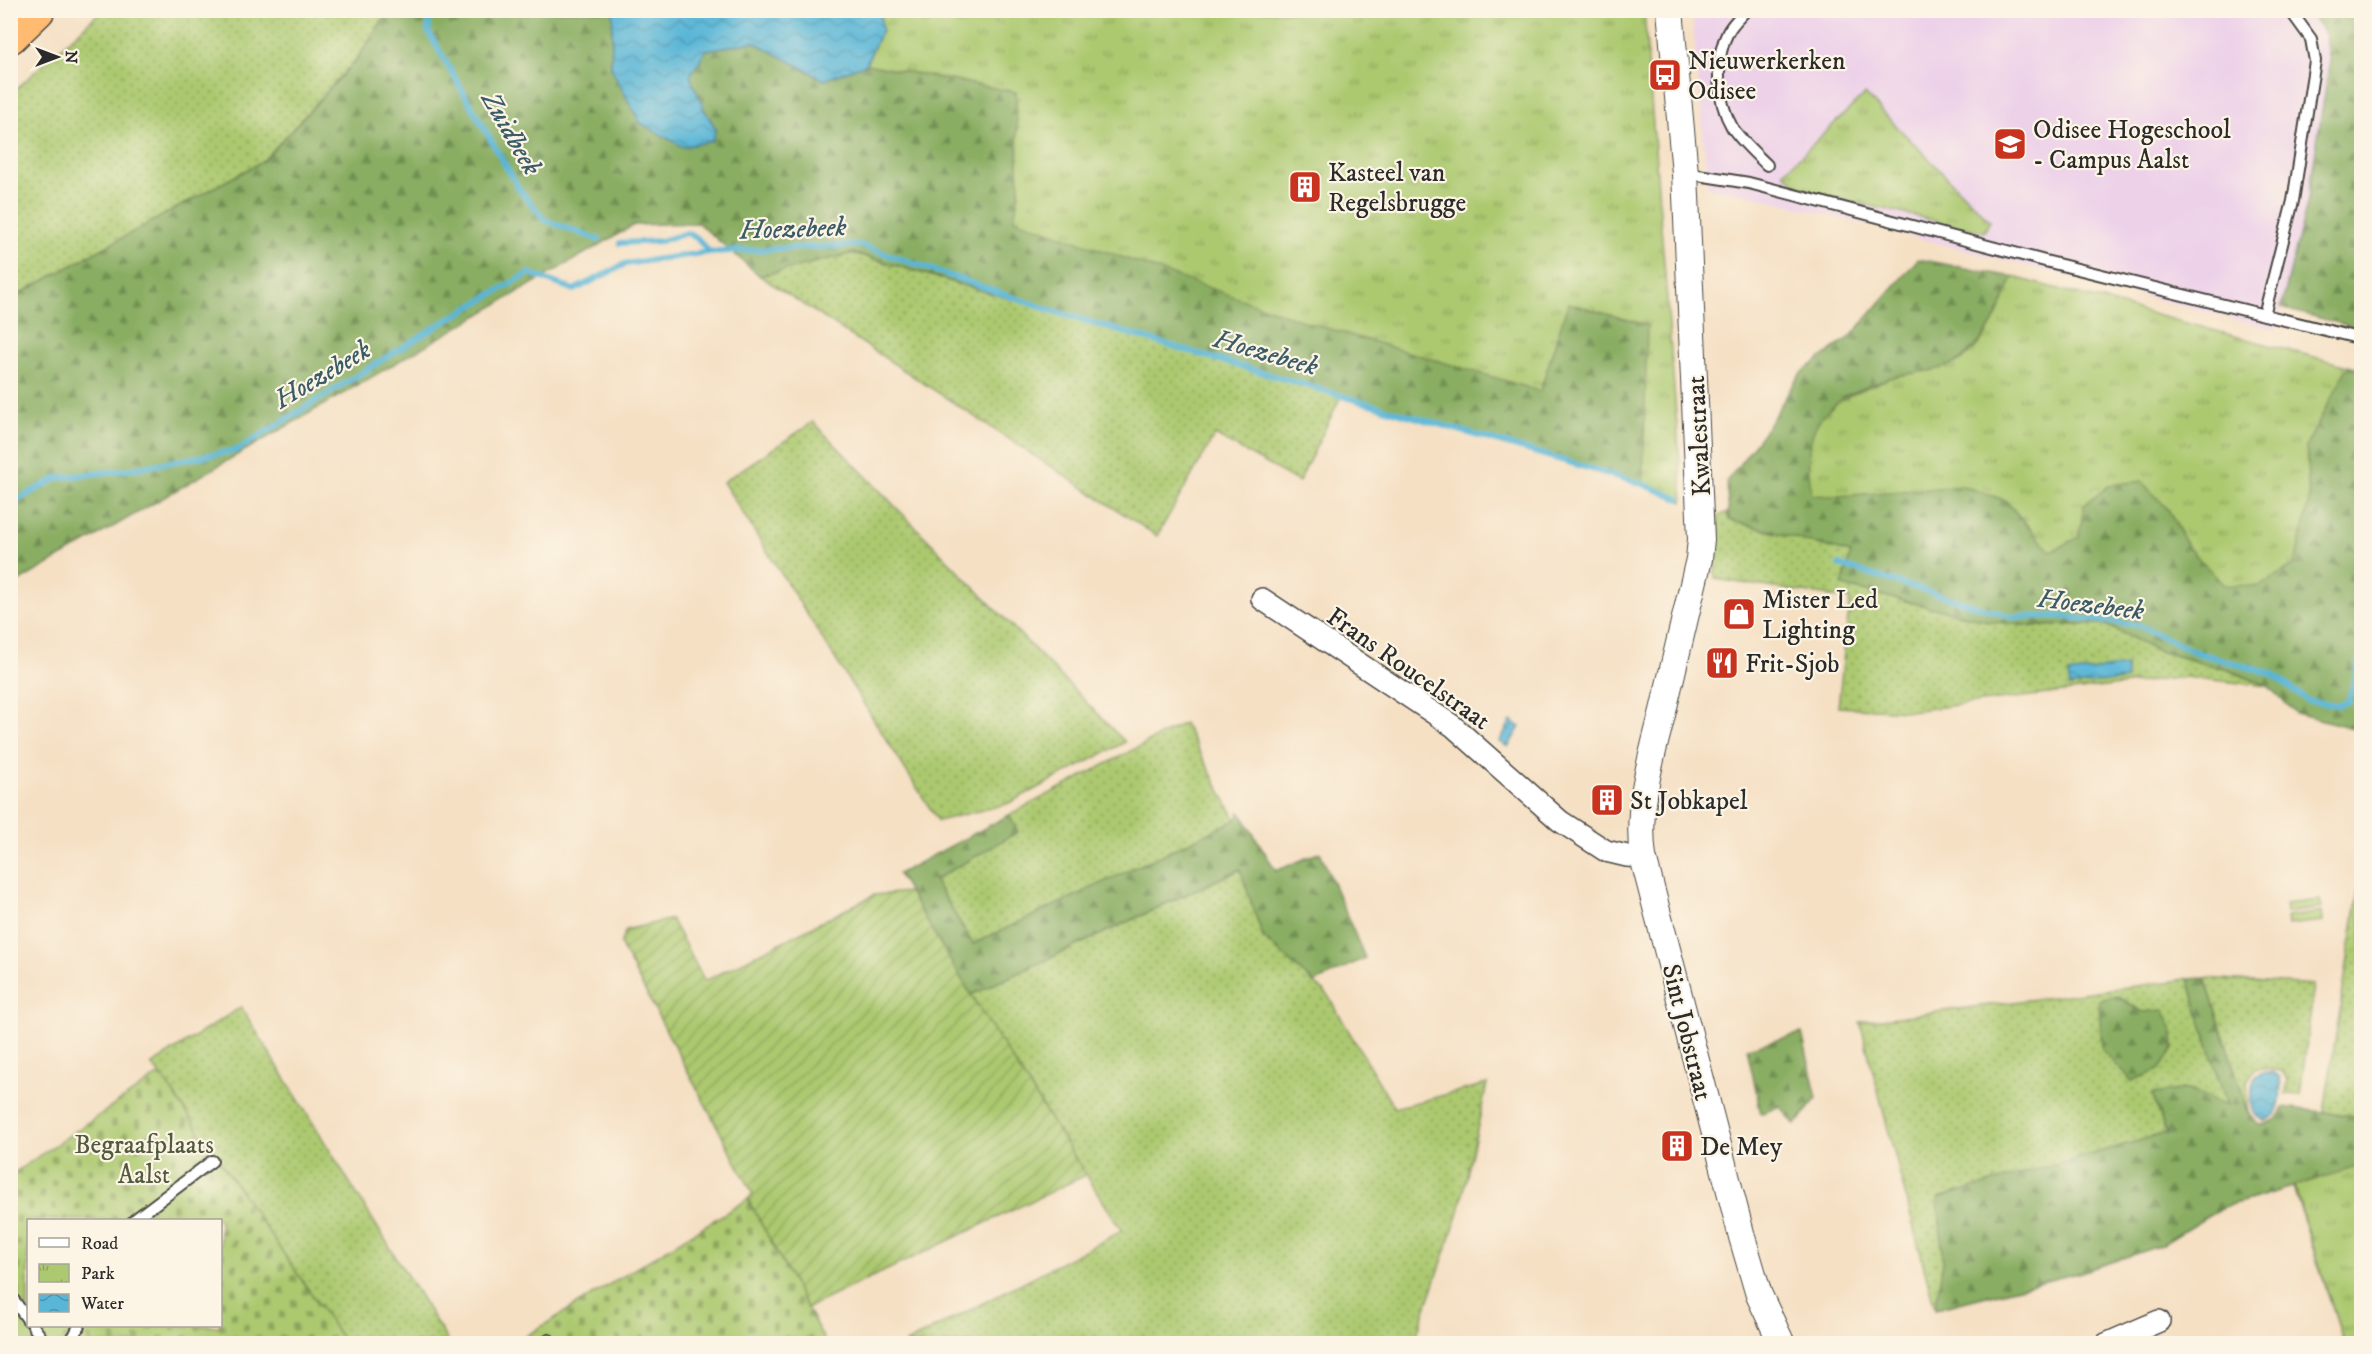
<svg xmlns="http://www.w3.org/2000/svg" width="2372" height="1354" font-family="'IM FELL DW Pica',serif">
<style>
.built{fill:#edd1e9}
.grass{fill:url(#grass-dots);stroke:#6c7a4d;stroke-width:1.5}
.forest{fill:url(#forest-firs);stroke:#5a6c46;stroke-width:1.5}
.cemetery{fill:url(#cemetery-stones);stroke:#6c7a4d;stroke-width:1.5;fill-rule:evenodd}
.park{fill:url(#park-tufts);stroke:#6c7a4d;stroke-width:1.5}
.garden{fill:url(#garden-furrows);stroke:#6c7a4d;stroke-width:1.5}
.pitch{fill:#acc96f;stroke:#6c7a4d;stroke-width:1.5}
.water{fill:url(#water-waves);stroke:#427081;stroke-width:1.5}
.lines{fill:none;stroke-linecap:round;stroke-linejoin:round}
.stream{stroke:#59b6d7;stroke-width:6}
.service-casing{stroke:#494642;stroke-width:14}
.minor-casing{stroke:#494642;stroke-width:24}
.tertiary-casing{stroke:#494642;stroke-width:28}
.motorway-casing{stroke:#494642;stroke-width:36}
.service{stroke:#fff;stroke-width:10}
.minor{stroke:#fff;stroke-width:21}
.tertiary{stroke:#fff;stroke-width:26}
.motorway{stroke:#ffbb71;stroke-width:33}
.labels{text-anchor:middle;stroke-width:4.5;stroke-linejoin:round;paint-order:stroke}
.poi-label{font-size:26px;fill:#2b2b2b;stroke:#fcf5e5;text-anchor:start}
.street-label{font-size:26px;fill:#2b2b2b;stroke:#fcf5e5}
.park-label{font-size:26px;fill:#525a3f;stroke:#fcf5e5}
.water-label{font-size:27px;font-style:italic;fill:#3b5c67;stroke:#fcf5e5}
</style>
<defs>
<pattern id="grass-dots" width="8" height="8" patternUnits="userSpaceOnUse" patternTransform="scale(1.5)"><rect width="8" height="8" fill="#acc96f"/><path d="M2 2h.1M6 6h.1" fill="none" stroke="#8ca35b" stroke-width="1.8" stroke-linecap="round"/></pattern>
<pattern id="forest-firs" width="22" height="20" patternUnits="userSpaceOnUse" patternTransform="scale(1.5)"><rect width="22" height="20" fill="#89ad62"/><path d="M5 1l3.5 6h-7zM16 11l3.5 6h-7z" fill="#708d51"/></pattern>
<pattern id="cemetery-stones" width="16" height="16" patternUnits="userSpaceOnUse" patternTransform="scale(1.5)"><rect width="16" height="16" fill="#acc96f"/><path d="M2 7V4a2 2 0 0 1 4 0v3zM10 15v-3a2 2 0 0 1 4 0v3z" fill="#8ca35b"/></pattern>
<pattern id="park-tufts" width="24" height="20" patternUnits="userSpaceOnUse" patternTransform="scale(1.5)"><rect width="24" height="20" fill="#acc96f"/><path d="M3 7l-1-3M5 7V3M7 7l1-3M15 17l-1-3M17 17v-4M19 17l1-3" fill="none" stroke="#8ca35b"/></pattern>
<pattern id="garden-furrows" width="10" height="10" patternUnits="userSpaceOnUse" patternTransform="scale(1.5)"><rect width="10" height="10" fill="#acc96f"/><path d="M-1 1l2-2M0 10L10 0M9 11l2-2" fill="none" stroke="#8ca35b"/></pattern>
<pattern id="water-waves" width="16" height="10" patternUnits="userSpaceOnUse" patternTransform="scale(1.5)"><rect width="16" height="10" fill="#59b6d7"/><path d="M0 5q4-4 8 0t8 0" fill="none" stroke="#4a94af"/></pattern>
</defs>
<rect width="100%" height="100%" fill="#fcf5e5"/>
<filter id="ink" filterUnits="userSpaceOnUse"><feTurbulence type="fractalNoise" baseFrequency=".0167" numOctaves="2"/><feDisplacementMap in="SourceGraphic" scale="12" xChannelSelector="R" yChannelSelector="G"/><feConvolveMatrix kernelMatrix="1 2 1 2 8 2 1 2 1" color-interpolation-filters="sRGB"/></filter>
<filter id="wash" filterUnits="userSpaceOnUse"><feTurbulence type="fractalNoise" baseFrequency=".008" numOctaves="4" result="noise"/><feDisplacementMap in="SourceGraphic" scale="24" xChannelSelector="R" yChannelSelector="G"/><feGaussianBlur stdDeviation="1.35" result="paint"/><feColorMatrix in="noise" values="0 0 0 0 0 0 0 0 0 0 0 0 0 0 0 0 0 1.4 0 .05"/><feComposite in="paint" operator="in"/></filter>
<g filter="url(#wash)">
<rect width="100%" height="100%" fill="#f5e0c4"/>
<path class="built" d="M1692 11H2308L2325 33 2330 61 2307 204 2276 330 1746 194 1708 188Z
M2156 1330 2161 1343 2126 1344Z"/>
<path class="grass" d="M101 11H389L357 59 263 161 11 299V94Z
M853 253 1341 396 1299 482 1215 435 1157 536 760 276Z
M813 422 1125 742 1007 804 938 821 723 482Z
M1727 513 1729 520 1851 553 1843 586 1988 621 2033 626 2104 624 2159 651 2228 670 2268 686 2185 677 1909 711 1838 707 1850 599 1715 579 1714 516Z
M1184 723 1236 820 973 944 934 880 1017 832 1009 815Z
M1241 869 1263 937 1327 994 1394 1108 1487 1084 1459 1212 1414 1343 904 1344 1122 1231 971 995Z
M2360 881H2361V1123L2354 1116 2324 1112Z
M2205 978 2314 985 2300 1095 2286 1094 2287 1079 2282 1071 2263 1068 2255 1069 2247 1081 2249 1115Z
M2188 979 2256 1198 2223 1207 2161 1245 2081 1272 1935 1309 1860 1022Z
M241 1007 449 1343H345L160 1074 151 1065Z"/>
<path class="forest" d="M389 11H613L611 68 640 123 716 129 705 111 690 76 706 50 754 42 824 80 866 64 1016 92 1019 192 1014 219 1540 391 1568 303 1648 325 1643 484 854 253 760 276 698 223 634 225 11 586 10 299 263 161 357 59Z
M2308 11H2361V329L2281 308 2307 204 2330 61 2325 33Z
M1918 259 2013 277C1998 316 1980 360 1934 371 1922 374 1909 372 1898 376 1879 381 1860 390 1842 397L1839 496 1963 486 2005 500 2027 526 2079 537 2083 506 2110 485 2142 481 2168 509 2189 548 2309 500 2306 446 2348 366 2361 369V730L2296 713 2268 686 2228 670 2159 651 2104 624 2033 626 1988 621 1842 586 1851 553 1729 520 1727 481 1764 432 1800 374 1852 335Z
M1240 812 1276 871 1320 852 1365 958 1314 983 1263 937 1240 869 971 995 898 874 1009 815 1018 832 934 880 973 944 1236 820Z
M2205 978 2249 1115 2259 1124C2273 1123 2279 1120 2284 1107L2354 1116 2361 1123V1343H2344L2293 1187 2223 1207 2161 1245 2081 1272 1935 1309 1943 1262 1938 1198 2166 1133 2152 1094 2185 1089 2227 1105 2188 979Z
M2117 996 2143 1012 2164 1010 2172 1028 2174 1048 2159 1070 2132 1081 2102 1050 2099 1000Z
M1802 1033 1817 1098 1795 1125 1780 1106 1761 1114 1747 1048Z"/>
<path class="cemetery" d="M160 1074 345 1343 11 1344V1175ZM28 1220H220V1326H28Z
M748 1199 826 1343 513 1344Z"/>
<path class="park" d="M880 11H1644L1683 502 1643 484 1647 325 1568 303 1540 391 1303 321 1014 219 1019 192 1016 92 866 64 882 30Z
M1865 94 1990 221 1984 232 1805 191 1783 173Z
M2013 277 2348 366 2306 446 2309 500 2295 564 2260 586 2224 585 2189 548 2168 509 2141 481 2110 485 2084 505 2079 537 2051 552 2005 500 1963 486 1839 496 1812 495C1802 438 1812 408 1868 387 1879 383 1891 376 1903 375 1924 371 1945 371 1964 358 1990 338 2001 307 2013 277Z
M2361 1166V1343H2344L2294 1186Z"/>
<path class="garden" d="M909 892 971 995 1086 1175 807 1308 748 1199 753 1194 620 944 626 930 671 919 705 981 874 895Z"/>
<path class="pitch" d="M2320 900 2322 908 2286 913 2285 904Z
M2322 912 2323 921 2288 925 2287 917Z"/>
<path class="water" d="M613 11H880L882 30 866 64 824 80 754 42 706 50 690 76 705 111 716 129 712 141 683 147 640 123 611 68Z
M2126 666 2127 679 2070 687 2068 674Z
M1511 721 1520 727 1508 747 1499 742Z
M2263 1072H2273L2280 1077C2281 1088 2282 1105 2275 1114 2268 1124 2256 1120 2253 1110 2251 1104 2252 1097 2252 1091 2252 1081 2254 1076 2263 1072Z"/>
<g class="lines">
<path class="stream" d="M431 10 428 31 519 189 545 220 599 240
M620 243 661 241 687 233 697 238 709 252
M10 504 57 478 126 470 237 450 437 326 529 273 574 290 625 264 709 252 860 245 1059 313 1643 484 1679 499
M1839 565 2013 617 2059 616 2138 625 2195 652 2272 674 2308 701 2337 705 2349 701 2362 652"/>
</g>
</g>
<g filter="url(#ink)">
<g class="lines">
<g class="service-casing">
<path id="service" d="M1746 10C1740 17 1732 24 1728 32 1714 59 1717 101 1732 127 1741 141 1755 153 1767 165
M1685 173 1749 183 2045 261 2362 339
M2264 315 2293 201 2315 61 2311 39 2290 10
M134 1220 212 1161
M10 1295 28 1320
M33 1326 46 1344
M66 1344 74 1336 79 1326
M543 1344 549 1340 551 1344"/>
</g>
<g class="minor-casing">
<path id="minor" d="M1262 599 1453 726 1560 821 1606 851 1627 856 1643 857
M2106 1344 2159 1321"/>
</g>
<g class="tertiary-casing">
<path id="tertiary" d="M1670 10 1685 173 1701 539 1699 559C1687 610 1675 661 1663 711 1651 759 1636 807 1643 857L1742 1237 1759 1295 1782 1344"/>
</g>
<g class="motorway-casing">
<path id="motorway" d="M10 37 38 10"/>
</g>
<use href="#service" class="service"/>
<use href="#minor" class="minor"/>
<use href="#tertiary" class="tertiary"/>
<use href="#motorway" class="motorway"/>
</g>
</g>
<defs>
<g id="bus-square" transform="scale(1.725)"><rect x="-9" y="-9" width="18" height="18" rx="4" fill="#c8321e" stroke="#fcf5e5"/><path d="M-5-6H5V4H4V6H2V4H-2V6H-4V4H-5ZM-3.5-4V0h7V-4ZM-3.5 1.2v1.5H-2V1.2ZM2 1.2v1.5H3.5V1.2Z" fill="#fff"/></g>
<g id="university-square" transform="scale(1.725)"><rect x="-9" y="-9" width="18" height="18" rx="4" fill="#c8321e" stroke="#fcf5e5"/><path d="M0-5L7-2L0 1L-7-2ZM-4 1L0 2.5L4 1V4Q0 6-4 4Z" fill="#fff"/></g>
<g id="building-square" transform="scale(1.725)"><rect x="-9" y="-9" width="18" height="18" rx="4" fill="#c8321e" stroke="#fcf5e5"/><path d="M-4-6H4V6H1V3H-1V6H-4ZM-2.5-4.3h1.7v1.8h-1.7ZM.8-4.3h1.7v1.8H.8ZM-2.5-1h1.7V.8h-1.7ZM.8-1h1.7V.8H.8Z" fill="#fff"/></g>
<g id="shop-square" transform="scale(1.725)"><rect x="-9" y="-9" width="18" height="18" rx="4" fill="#c8321e" stroke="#fcf5e5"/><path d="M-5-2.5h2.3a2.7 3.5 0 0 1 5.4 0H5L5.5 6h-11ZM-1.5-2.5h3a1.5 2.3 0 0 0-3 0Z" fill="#fff"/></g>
<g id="restaurant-square" transform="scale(1.725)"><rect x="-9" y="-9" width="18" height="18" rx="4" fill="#c8321e" stroke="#fcf5e5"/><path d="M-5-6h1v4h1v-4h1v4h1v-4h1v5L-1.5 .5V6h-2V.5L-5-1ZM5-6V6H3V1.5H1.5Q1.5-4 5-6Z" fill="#fff"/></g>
</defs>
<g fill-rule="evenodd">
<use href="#bus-square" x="1665" y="75"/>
<use href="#university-square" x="2010" y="144"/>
<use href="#building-square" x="1305" y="187"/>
<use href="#shop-square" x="1739" y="614"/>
<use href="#restaurant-square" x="1722" y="663"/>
<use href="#building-square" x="1607" y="800"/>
<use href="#building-square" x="1677" y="1146"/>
</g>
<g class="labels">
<g class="poi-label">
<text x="1688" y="69">Nieuwerkerken<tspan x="1688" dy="30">Odisee</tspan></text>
<text x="2033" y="138">Odisee Hogeschool<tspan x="2033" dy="30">- Campus Aalst</tspan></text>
<text x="1328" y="181">Kasteel van<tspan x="1328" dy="30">Regelsbrugge</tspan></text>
<text x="1762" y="608">Mister Led<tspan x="1762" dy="30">Lighting</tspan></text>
<text x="1745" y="672">Frit-Sjob</text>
<text x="1630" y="809">St Jobkapel</text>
<text x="1700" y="1155">De Mey</text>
</g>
<g class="street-label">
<text transform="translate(1698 436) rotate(-93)" y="9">Kwalestraat</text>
<text transform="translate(1409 668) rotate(35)" y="9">Frans Roucelstraat</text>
<text transform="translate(1688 1032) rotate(76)" y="9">Sint Jobstraat</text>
</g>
<g class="park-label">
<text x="144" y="1153">Begraafplaats<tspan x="144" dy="30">Aalst</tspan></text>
</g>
<g class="water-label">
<text transform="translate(512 133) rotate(60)" y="9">Zuidbeek</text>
<text transform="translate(793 228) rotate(-2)" y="9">Hoezebeek</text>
<text transform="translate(1266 352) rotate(16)" y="9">Hoezebeek</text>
<text transform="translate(322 374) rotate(-31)" y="9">Hoezebeek</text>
<text transform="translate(2091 604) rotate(7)" y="9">Hoezebeek</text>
</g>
</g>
<rect width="2372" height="1354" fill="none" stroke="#fcf5e5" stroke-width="36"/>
<rect x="27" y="1219" width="195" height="108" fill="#fcf5e5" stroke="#a8a49b" stroke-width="1.5"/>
<rect x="39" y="1238" width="30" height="9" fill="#ffffff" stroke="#a8a49b" stroke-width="1.5"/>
<text x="81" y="1249" font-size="18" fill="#2b2b2b">Road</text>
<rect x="39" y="1264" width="30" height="18" fill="url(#park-tufts)" stroke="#a8a49b" stroke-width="1.5"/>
<text x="81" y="1279" font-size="18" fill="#2b2b2b">Park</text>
<rect x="39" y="1294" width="30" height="18" fill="url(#water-waves)" stroke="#a8a49b" stroke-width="1.5"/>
<text x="81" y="1309" font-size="18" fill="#2b2b2b">Water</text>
<g transform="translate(57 57) rotate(90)" stroke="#fcf5e5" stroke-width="4.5" paint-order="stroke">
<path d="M0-4.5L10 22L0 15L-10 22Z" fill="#2b2b2b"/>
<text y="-9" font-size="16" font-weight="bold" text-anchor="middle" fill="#2b2b2b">N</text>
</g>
</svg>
